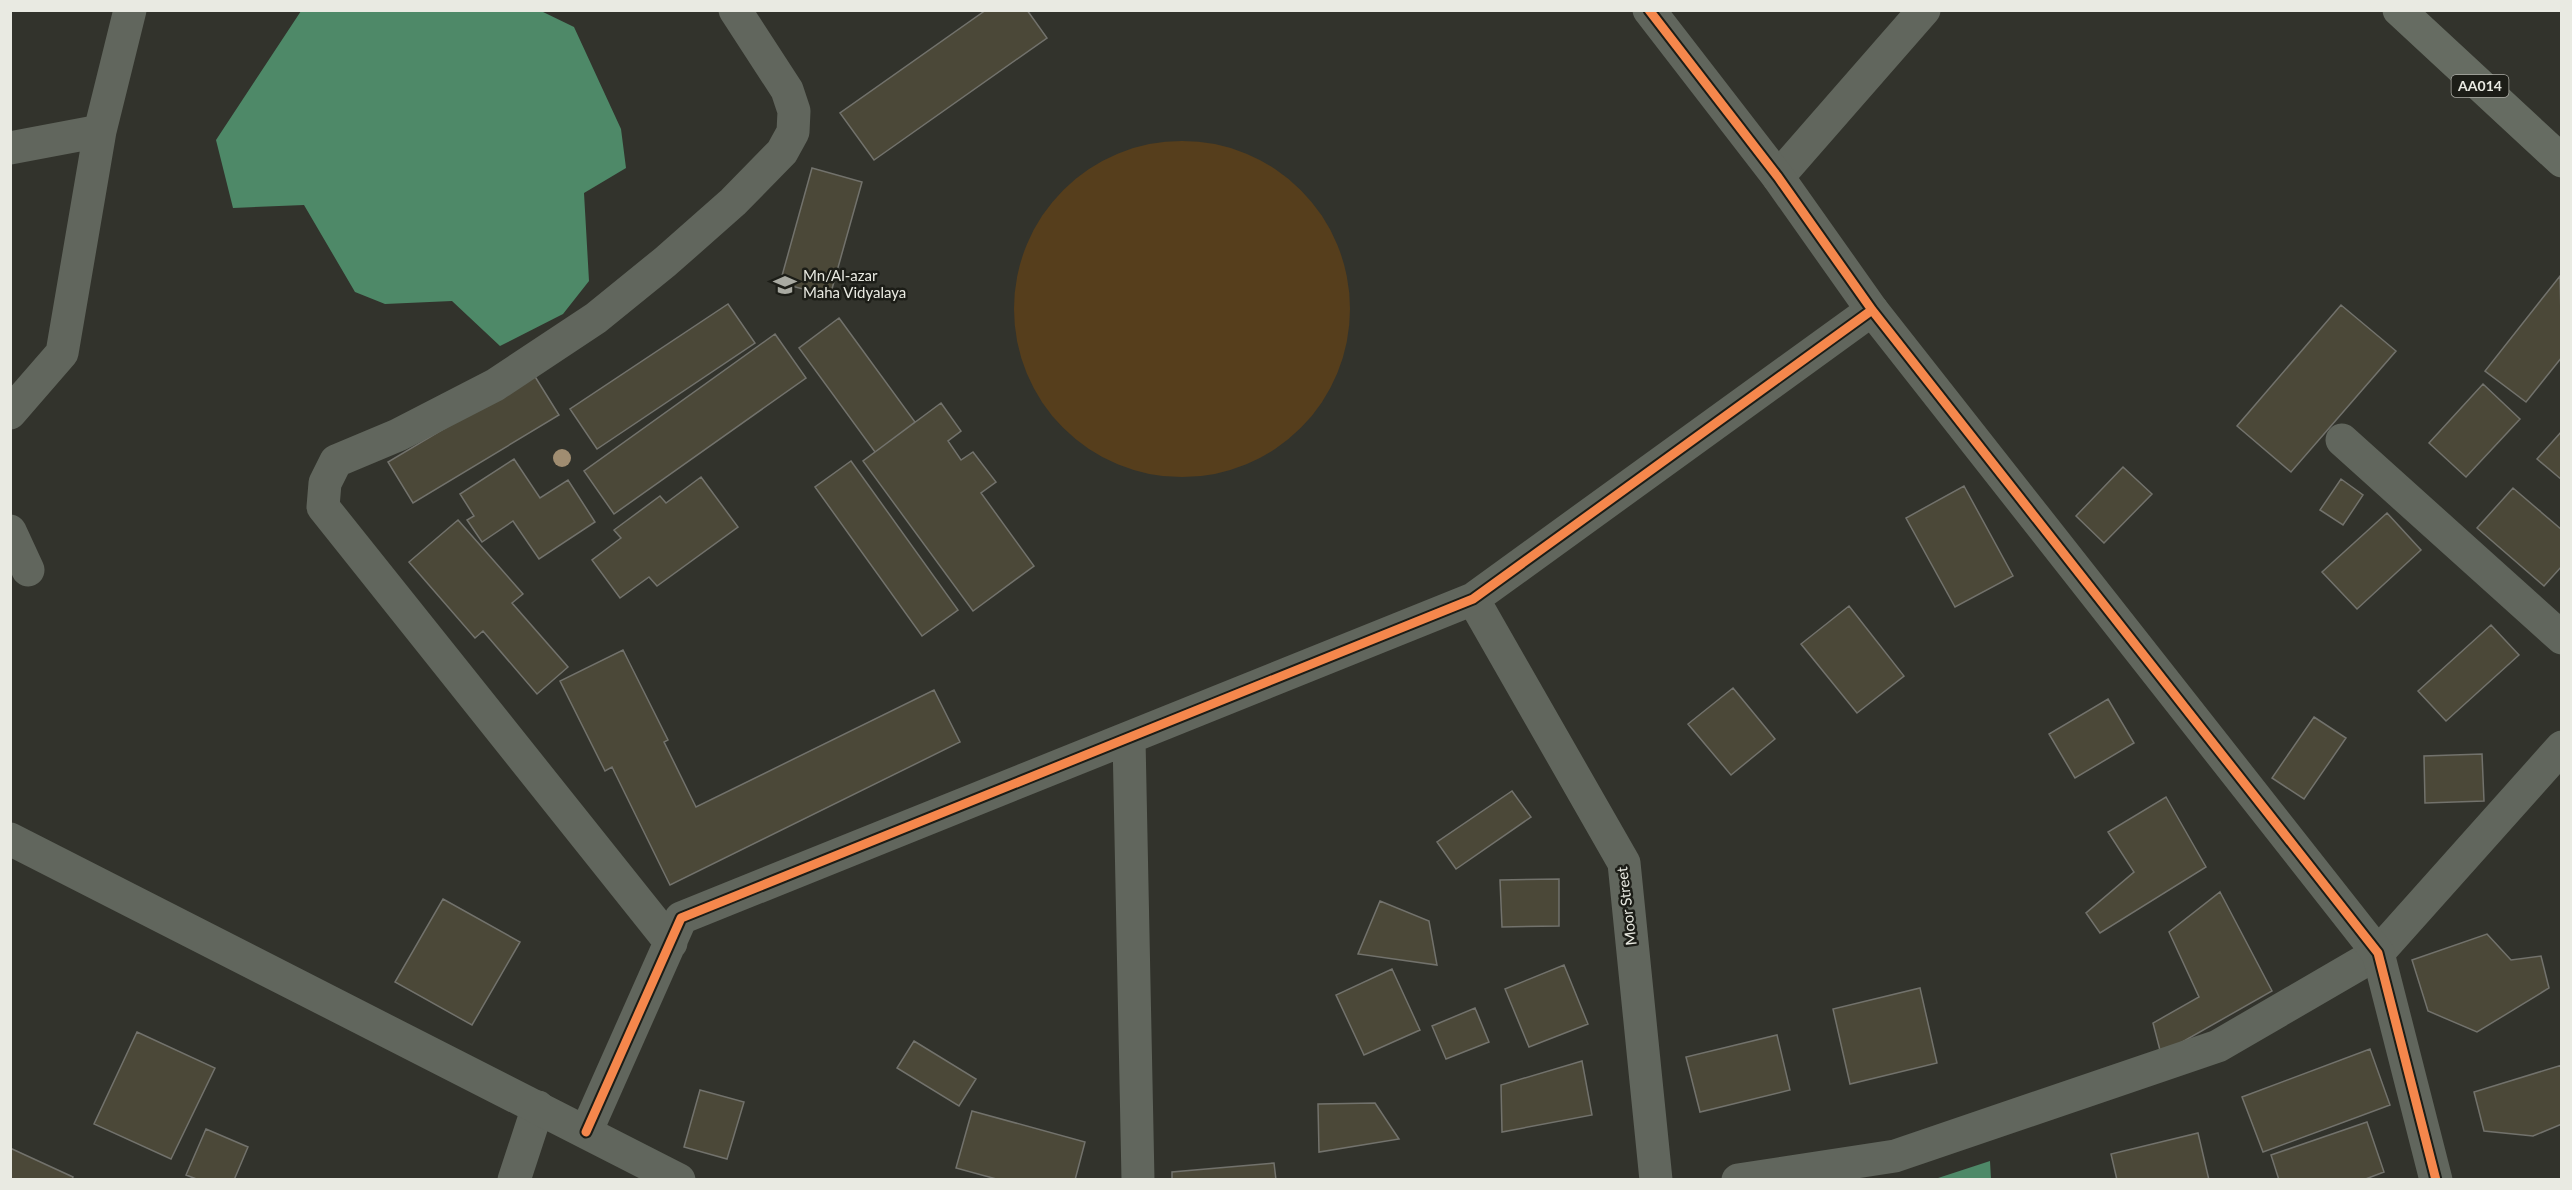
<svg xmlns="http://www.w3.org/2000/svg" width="2572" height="1190" font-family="Lato,sans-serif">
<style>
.green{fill:#563e1c}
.water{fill:#4e8968}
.building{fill:#4b4838;stroke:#72726c;stroke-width:1.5}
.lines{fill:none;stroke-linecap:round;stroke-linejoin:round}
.minor{stroke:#61665d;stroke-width:33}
.tertiary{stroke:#61665d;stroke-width:33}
.trunk{stroke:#666c62;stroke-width:33}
.cycleway-casing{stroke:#1c1d17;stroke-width:13}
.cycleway{stroke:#f5874c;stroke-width:9}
.tree{fill:#a08d71}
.labels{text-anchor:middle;stroke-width:5;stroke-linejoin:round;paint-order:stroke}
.shield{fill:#1c1d17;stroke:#acaca5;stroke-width:1.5}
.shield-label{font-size:14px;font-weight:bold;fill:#e9eae2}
.poi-label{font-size:15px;fill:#e9eae2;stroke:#1c1d17;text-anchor:start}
.street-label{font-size:15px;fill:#e9eae2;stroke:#1c1d17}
</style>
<rect width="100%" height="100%" fill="#32332c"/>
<path class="green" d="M1014 309a168 168 0 1 1 336 0a168 168 0 1 1-336 0Z"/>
<path class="water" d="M301 11H541L574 27 621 129 626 168 584 193 589 281 563 314 500 346 452 301 385 304 355 292 304 205 233 208 216 140Z
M1990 1161 1991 1179H1935Z"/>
<path class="building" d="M986 10H1027L1047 38 874 160 840 113Z
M812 168 862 182 830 296 780 283Z
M2560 276 2562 357 2526 402 2485 371Z
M728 304 755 343 597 449 570 409Z
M2341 305 2396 351 2291 472 2237 426Z
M839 318 915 422 875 452 799 348Z
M775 334 806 378 614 514 584 471Z
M534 375 559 415 413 503 388 462Z
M2483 384 2520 419 2466 477 2429 443Z
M941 403 961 431 948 441 961 460 973 452 996 482 981 493 1034 566 973 611 863 461Z
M2562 431V480L2537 459Z
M514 459 540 498 568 480 595 522 539 559 513 521 482 542 467 520 474 516 460 494Z
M851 461 958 610 922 636 815 487Z
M2123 467 2152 494 2104 543 2076 516Z
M701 477 738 527 657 586 649 577 620 598 592 560 621 538 614 530 660 496 666 503Z
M2341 479 2363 495 2343 525 2320 510Z
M1964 486 2013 576 1955 607 1906 518Z
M2513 488 2562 530V566L2544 586 2477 528Z
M2387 513 2421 550 2357 609 2322 572Z
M458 520 523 594 512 603 568 667 537 694 483 631 475 638 409 562Z
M1849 606 1904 676 1857 713 1801 644Z
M2491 625 2519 655 2446 721 2418 691Z
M623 650 668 740 664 742 696 807 934 690 960 742 670 885 612 767 605 771 560 681Z
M1733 688 1775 739 1731 775 1688 724Z
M2108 699 2134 743 2075 778 2049 734Z
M2314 717 2346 738 2304 799 2272 778Z
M2482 754 2484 801 2425 803 2424 756Z
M1512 791 1531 817 1456 869 1437 842Z
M2166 797 2206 867 2100 933 2086 913 2134 872 2108 832Z
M1559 879V926L1502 927 1500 880Z
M2220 892 2272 991 2161 1054 2153 1023 2199 997 2169 932Z
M443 899 520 942 472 1025 395 982Z
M1380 901 1429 921 1437 965 1358 954Z
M2487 934 2511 960 2541 956 2549 988 2477 1032 2428 1011 2412 960Z
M1564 965 1588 1024 1529 1047 1505 989Z
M1392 969 1420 1030 1364 1055 1336 995Z
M1920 988 1937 1063 1850 1084 1833 1009Z
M1475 1008 1489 1042 1446 1059 1432 1026Z
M137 1032 215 1068 171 1159 94 1124Z
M1777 1035 1790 1090 1700 1112 1686 1057Z
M914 1041 976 1079 959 1106 897 1068Z
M2370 1049 2390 1105 2263 1152 2242 1097Z
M1582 1061 1592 1115 1502 1132 1501 1085Z
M2562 1065V1124L2533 1136 2484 1131 2474 1092Z
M700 1090 744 1102 727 1159 684 1147Z
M1375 1103 1399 1139 1319 1152 1318 1104Z
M972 1111 1085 1142 1075 1180H1000L956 1168Z
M2367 1122 2384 1172 2363 1180H2279L2271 1155Z
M206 1129 248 1147 234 1180H199L186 1175Z
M2198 1133 2209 1180H2117L2111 1154Z
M10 1148 73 1177 72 1180H10Z
M1274 1163 1276 1180H1172V1172Z"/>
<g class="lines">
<path class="minor" d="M10 148 100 131
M1778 177 1924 10
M10 413 62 353 100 131 130 10
M2342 440 2562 638
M10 531 28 570
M1473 599 1624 863 1656 1180
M1129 739 1138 1180
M671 943 323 507 325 483 336 461 398 435 495 385 596 318 665 262 733 202 782 152 793 132 794 111 787 90 735 10
M586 1132 681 918 1473 599 1872 310
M514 1180 538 1107
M1738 1180 1895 1156 2218 1046 2378 953 2562 747"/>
<path class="tertiary" d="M1649 10 1778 177 1872 310 2378 953 2436 1180
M10 839 679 1180"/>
<path class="trunk" d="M2399 10 2562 161"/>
<g class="cycleway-casing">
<path id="cycleway" d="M1649 10 1778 177 1872 310 2378 953 2436 1180
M586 1132 681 918 1473 599 1872 310"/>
</g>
<use href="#cycleway" class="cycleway"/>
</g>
<circle class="tree" cx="562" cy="458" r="9"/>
<defs>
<g id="school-bare" transform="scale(1.8)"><path d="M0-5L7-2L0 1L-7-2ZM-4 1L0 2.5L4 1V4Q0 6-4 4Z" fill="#a9aaa2" stroke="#1c1d17" stroke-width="2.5" paint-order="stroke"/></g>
</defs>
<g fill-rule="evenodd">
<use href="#school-bare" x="785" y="285"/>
</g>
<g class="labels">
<rect class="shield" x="2451.5" y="75" width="57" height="22" rx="4.5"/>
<g class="shield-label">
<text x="2480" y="91">AA014</text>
</g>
<g class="poi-label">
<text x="803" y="281">Mn/Al-azar<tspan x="803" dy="17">Maha Vidyalaya</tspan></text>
</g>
<g class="street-label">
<text transform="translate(1627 906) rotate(-97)" y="5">Moor Street</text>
</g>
</g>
<rect width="2572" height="1190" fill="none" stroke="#e9eae2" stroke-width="24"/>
</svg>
